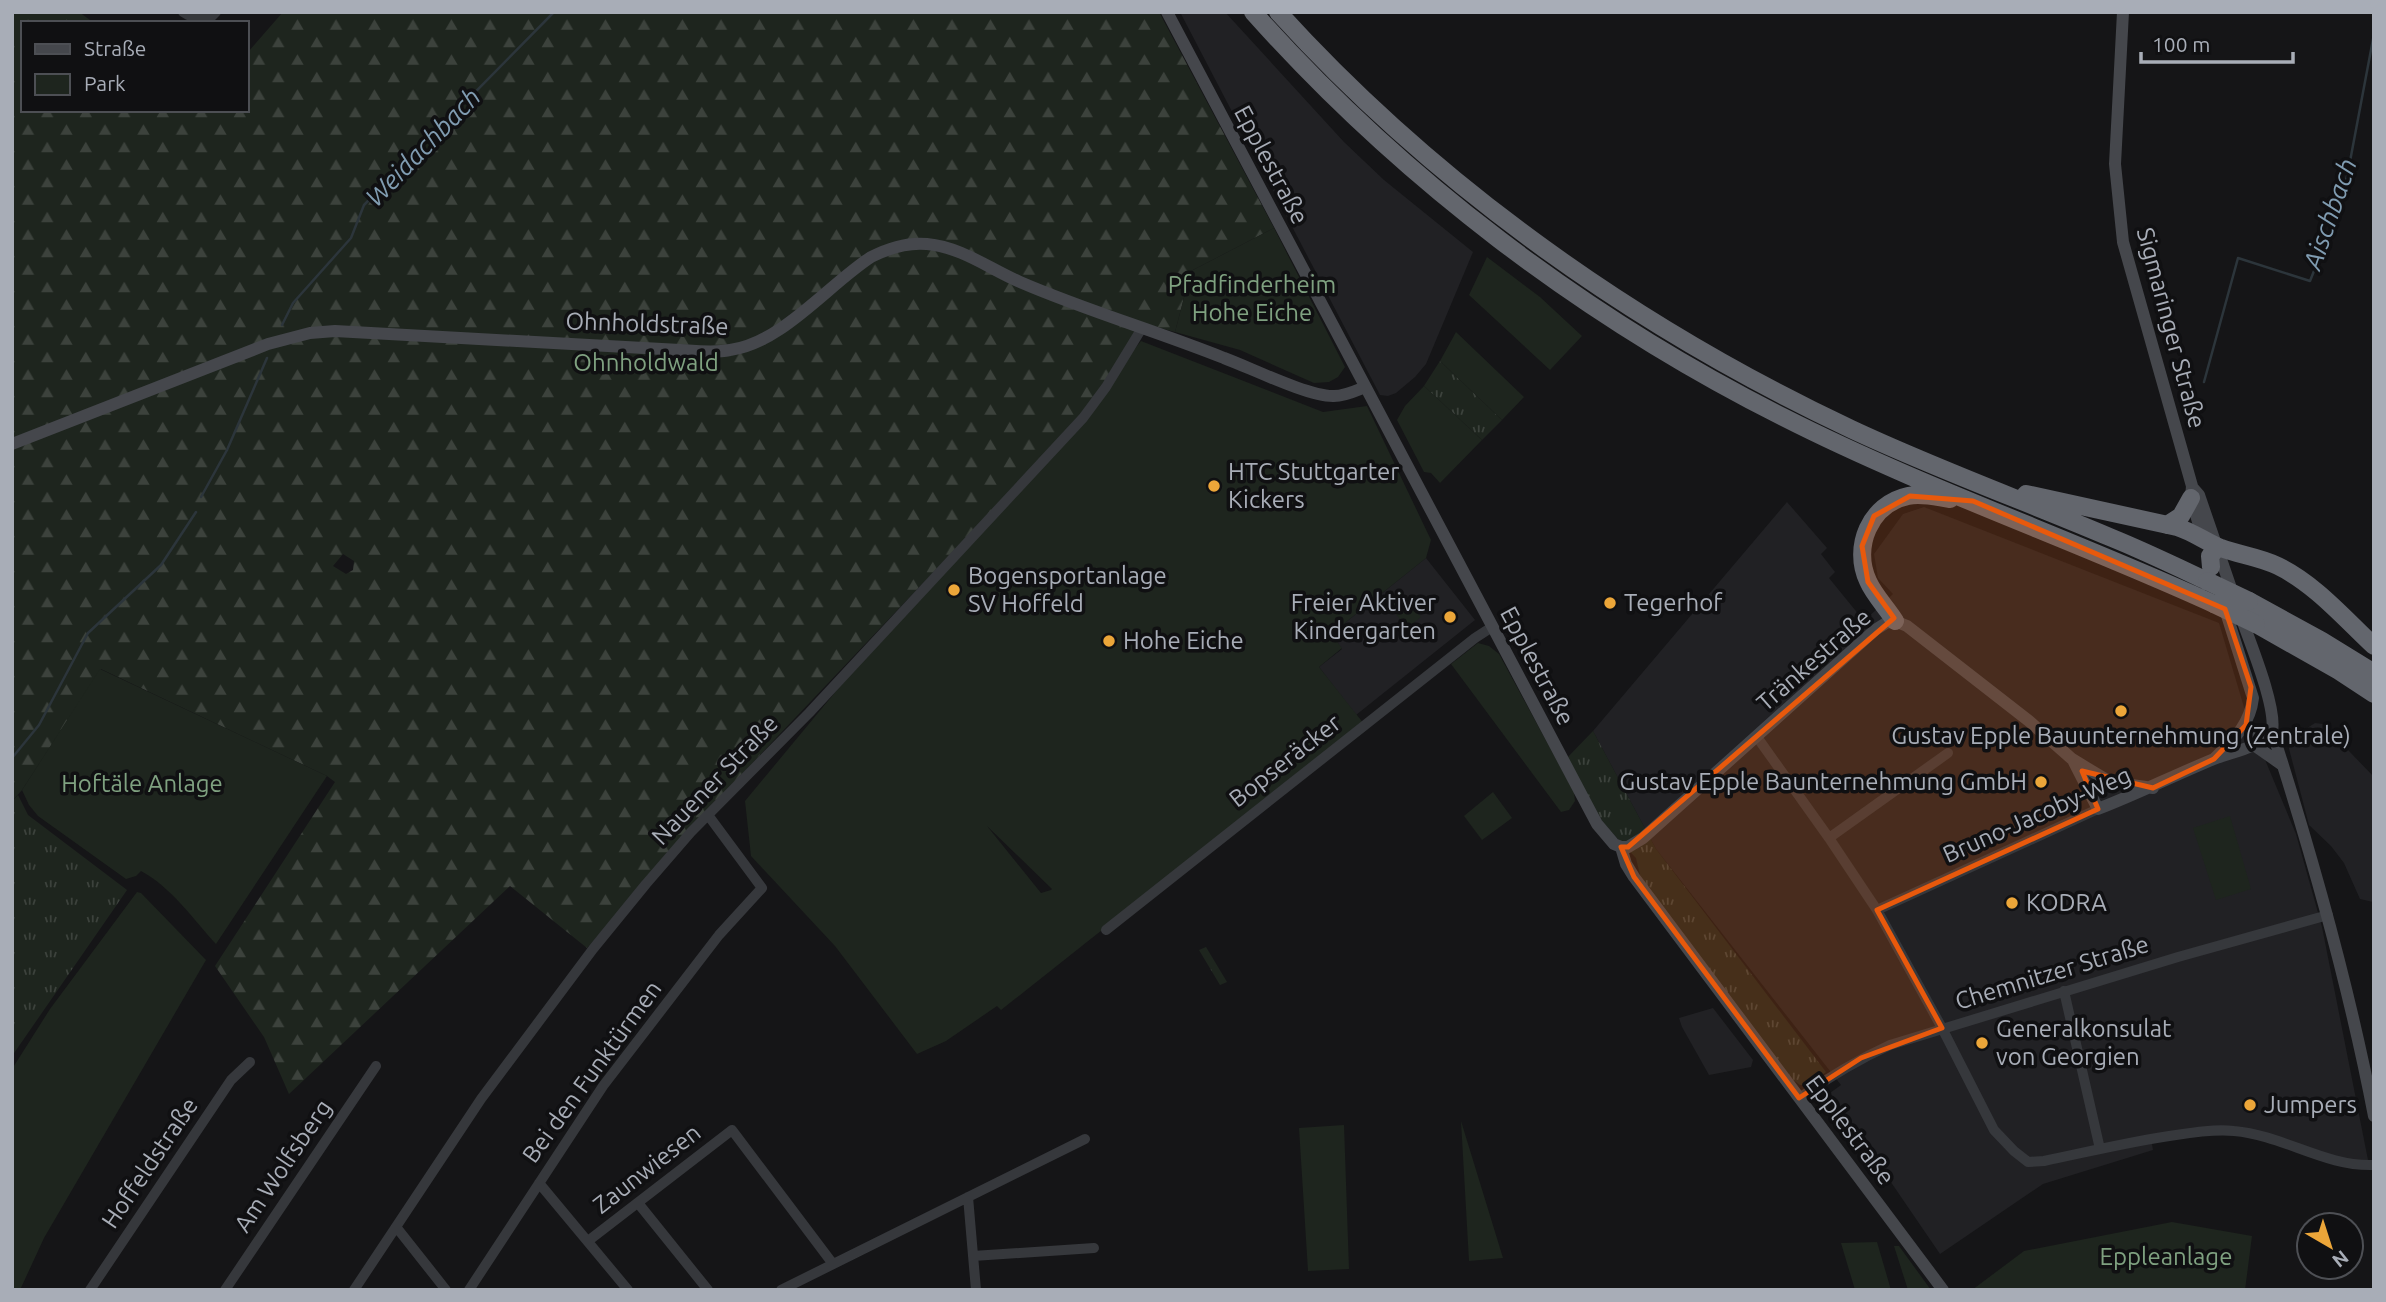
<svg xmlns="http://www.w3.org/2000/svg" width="2386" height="1302" font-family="Ubuntu,sans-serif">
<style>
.built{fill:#212124}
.grass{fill:url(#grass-tufts)}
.forest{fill:url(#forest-firs);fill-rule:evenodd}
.green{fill:#1e251e;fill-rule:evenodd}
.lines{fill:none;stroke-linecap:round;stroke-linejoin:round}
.stream{stroke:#2c353b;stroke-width:2.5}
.street{stroke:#36383c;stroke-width:10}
.secondary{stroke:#45474c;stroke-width:12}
.highway{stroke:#63666d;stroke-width:18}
.highway-bridge{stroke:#63666d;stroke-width:18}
.marked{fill:#e8590c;fill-opacity:0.2;stroke:#e8590c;stroke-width:5;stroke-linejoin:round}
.poi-dot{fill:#eca639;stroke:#101012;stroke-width:2.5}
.labels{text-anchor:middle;stroke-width:7;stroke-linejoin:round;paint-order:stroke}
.street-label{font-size:24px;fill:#a8adb7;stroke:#101012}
.park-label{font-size:24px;fill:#7fa180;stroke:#101012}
.poi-label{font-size:24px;fill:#a8adb7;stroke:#101012;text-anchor:start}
.water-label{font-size:26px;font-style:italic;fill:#809cb1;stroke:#101012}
</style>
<defs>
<pattern id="grass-tufts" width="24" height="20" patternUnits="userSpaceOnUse" patternTransform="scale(1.75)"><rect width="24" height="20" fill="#1e251e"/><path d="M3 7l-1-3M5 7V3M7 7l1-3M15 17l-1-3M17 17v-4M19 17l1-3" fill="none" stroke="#3c423c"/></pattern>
<pattern id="forest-firs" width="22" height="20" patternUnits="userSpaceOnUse" patternTransform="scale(1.75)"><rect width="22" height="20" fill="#1e251e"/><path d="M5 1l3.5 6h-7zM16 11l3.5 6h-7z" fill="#3c423c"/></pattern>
</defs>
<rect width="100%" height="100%" fill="#151517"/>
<path class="built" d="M1180 12H1225L1344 142 1384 180 1473 252 1426 364 1415 377 1396 393 1388 396 1380 395Z
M1787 502 1827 548 1821 554 1835 572 1829 578 1864 621 1893 594 1878 578 1874 554 1903 514 1924 507 2219 623 2246 714 2296 834 2322 927 2369 1165 2236 1131 2151 1139 2153 1150 2043 1184 1940 1254 1830 1093 1841 1085 1656 849 1593 731Z
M1426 558 1475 620 1356 715 1319 667 1342 649 1331 634Z
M2315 723 2323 724 2374 777V904L2373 902 2360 899 2344 863 2331 846 2309 825 2287 741Z
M1713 1008 1753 1060 1751 1067 1709 1075 1682 1027 1679 1018Z"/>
<path class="grass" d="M1440 361 1502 420 1482 440 1424 386Z
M1593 731 1656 849 1826 1072 1808 1085H1800L1792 1079 1649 890 1640 875 1636 858 1605 825 1594 810 1567 758Z
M18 795 28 815 127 890 12 1056V801Z
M1206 947 1227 982 1220 985 1199 950Z"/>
<path class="forest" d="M12 12H79L94 23H23V110H247V49L249 51 283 12H1159L1274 228 1191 271 1175 332 1142 323 1097 395 1072 426 703 815 587 948 510 886 289 1094 264 1037 215 966 335 782 327 776 101 669 22 790 12 801ZM343 554 354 561 353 570 346 574 333 566Z"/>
<path class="green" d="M1274 228 1345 367 1338 377 1329 382 1314 383 1240 350 1175 332 1191 271Z
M1487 257 1540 297 1582 336 1550 370 1469 295Z
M1456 332 1524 397 1502 420 1440 361Z
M1141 341 1323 412 1367 406 1431 540 1426 558 1331 634 1342 648 1319 667 1368 729 1097 934 1001 1010 997 1006 946 1041 917 1054 835 946 751 856 745 801 842 684 1002 511ZM987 826 1052 889 1051 890 1041 893Z
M1424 386 1482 440 1440 483 1431 473 1424 472 1397 420 1405 406Z
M1401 592 1421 617 1407 628 1387 603Z
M1478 643 1489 646 1499 654 1574 792 1575 801 1569 810 1561 812 1451 664Z
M100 669 327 776 216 944C194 920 171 887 141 871L136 876 126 879 38 816 29 805 22 790Z
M1493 792 1512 818 1482 840 1464 816Z
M2230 816 2251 889 2216 900 2193 828Z
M137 892 141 893 206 960 44 1238 20 1290H12V1069L50 1009Z
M1461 1121 1503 1258 1469 1261Z
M1344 1125 1349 1269 1308 1271 1299 1128Z
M2172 1222 2252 1236 2245 1290H1972L2024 1251Z
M1877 1242 1891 1290H1855L1841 1243Z
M1894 1246H1899L1931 1290H1908Z"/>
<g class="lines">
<path class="stream" d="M282 325 293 303 351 238 364 205 554 12
M2204 382 2238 258 2310 281 2338 211 2348 172 2374 34
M201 497 227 450 267 358
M12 758 39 725 88 633 161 565 196 512"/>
<path class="street" d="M183 12 188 15 211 17 216 12
M1757 737 1829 838 1877 910 1942 1028 1994 1130 2014 1151 2028 1162 2044 1161C2088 1152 2132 1141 2176 1135 2195 1132 2215 1129 2234 1131 2283 1135 2325 1167 2374 1165
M1829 838 1948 753
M1877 910 2098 809
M1106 930 1475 638 1492 627
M2064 991 2100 1149
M1799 1098C1829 1077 1857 1060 1890 1045L2178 957 2328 915
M539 1183 628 1290
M968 1197 976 1290
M638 1203 708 1290
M397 1228 446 1290
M588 1241 732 1130 833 1264
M973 1256 1094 1248
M90 1290 231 1080 250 1062
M225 1290 376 1066
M354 1290 481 1099 593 949 646 884 691 832 809 713 1083 418 1106 387 1142 328
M469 1290 603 1086 719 935 762 888 708 815
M781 1290 1085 1139"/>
<path class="secondary" d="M1167 12 1597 824 1614 844 1621 847 1626 864 1634 877 1943 1290
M2123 12 2115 164 2123 242 2192 486 2191 498 2204 542
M12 444 268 344 310 333 335 331 680 350C697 351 714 353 730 350 782 343 828 285 871 257 889 248 907 242 927 244 961 247 990 269 1020 282 1087 311 1157 331 1224 358 1251 368 1309 397 1334 396 1345 396 1355 391 1365 387
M2192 487 2199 495 2234 597
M2240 614C2249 640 2277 707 2272 731 2313 858 2349 986 2374 1116
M2246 725 2254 745 2281 764
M2214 759C2233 740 2250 725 2253 698L2224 606
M2074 762 2098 809C2137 794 2175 775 2214 759 2234 751 2257 749 2272 731
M1621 847H1628L1643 838 1875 630 1886 623 1895 621 1907 626 2029 721 2072 759 2105 779 2117 783 2153 788"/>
<path class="highway" d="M1253 12C1401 178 1584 317 1783 417 1923 488 2072 539 2214 604
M1278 12C1438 188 1637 328 1851 429 1936 469 2025 501 2112 538 2144 551 2175 566 2207 581
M2026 494 2177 527C2193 532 2206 542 2221 548 2240 555 2260 557 2278 566 2315 584 2344 618 2374 646
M2167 525 2181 516 2191 498
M2211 567 2210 556 2218 547
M2249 601 2322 641 2374 673
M1895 621C1887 608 1874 595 1868 581 1852 547 1870 504 1908 496 1922 493 1936 497 1950 499
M2256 624 2339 671 2374 694"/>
<path class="highway-bridge" d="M2207 581 2249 601
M2214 604 2256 624"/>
</g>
<path class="marked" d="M1910 496 1973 501 2225 609 2251 687 2246 725 2214 759 2153 788 2082 771 2098 809 1877 910 1942 1028 1861 1058 1799 1098 1634 877 1621 847H1628L1894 618 1868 582 1862 546 1874 516Z"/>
<g class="poi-dot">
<circle cx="1214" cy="486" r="7"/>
<circle cx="954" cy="590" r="7"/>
<circle cx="1610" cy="603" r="7"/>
<circle cx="1450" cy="617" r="7"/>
<circle cx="1109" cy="641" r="7"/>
<circle cx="2121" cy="711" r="7"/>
<circle cx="2041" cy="782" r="7"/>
<circle cx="2012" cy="903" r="7"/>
<circle cx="1982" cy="1043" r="7"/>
<circle cx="2250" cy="1105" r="7"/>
</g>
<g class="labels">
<g class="street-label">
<text transform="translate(1271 165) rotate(62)" y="8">Epplestraße</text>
<text transform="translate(647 324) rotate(2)" y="8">Ohnholdstraße</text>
<text transform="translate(2171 328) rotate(75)" y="8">Sigmaringer Straße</text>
<text transform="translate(1814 660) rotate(-41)" y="8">Tränkestraße</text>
<text transform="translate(1537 666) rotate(62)" y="8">Epplestraße</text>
<text transform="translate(1285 761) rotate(-38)" y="8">Bopseräcker</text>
<text transform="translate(715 780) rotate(-46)" y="8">Nauener Straße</text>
<text transform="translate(2037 815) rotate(-24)" y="8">Bruno-Jacoby-Weg</text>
<text transform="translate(2052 973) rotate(-17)" y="8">Chemnitzer Straße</text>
<text transform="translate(592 1072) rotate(-54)" y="8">Bei den Funktürmen</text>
<text transform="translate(1850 1130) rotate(53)" y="8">Epplestraße</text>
<text transform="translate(150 1163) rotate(-56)" y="8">Hoffeldstraße</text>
<text transform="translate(283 1166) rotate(-56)" y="8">Am Wolfsberg</text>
<text transform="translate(647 1169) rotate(-38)" y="8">Zaunwiesen</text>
</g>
<g class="park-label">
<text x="1252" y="293">Pfadfinderheim<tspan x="1252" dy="28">Hohe Eiche</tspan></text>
<text x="646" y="371">Ohnholdwald</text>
<text x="142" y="792">Hoftäle Anlage</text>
<text x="2166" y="1265">Eppleanlage</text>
</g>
<g class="poi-label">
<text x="1228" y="480">HTC Stuttgarter<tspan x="1228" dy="28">Kickers</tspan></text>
<text x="968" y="584">Bogensportanlage<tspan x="968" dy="28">SV Hoffeld</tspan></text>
<text x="1436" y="611" text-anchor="end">Freier Aktiver<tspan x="1436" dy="28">Kindergarten</tspan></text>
<text x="1624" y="611">Tegerhof</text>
<text x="1123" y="649">Hohe Eiche</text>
<text x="2121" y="744" text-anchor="middle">Gustav Epple Bauunternehmung (Zentrale)</text>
<text x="2027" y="790" text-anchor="end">Gustav Epple Baunternehmung GmbH</text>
<text x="2026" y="911">KODRA</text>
<text x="1996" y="1037">Generalkonsulat<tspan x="1996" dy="28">von Georgien</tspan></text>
<text x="2264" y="1113">Jumpers</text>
</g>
<g class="water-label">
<text transform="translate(423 147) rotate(-46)" y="9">Weidachbach</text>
<text transform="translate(2330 214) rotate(-71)" y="9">Aischbach</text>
</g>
</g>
<rect width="2386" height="1302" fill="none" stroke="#a8adb7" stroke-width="28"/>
<rect x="21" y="21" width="228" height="91" fill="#101012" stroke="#4d4f54" stroke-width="2"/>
<rect x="35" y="44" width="35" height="10" fill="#45474c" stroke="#4d4f54" stroke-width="2"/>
<text x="84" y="56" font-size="21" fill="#a8adb7">Straße</text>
<rect x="35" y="74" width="35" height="21" fill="#1e251e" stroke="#4d4f54" stroke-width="2"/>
<text x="84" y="91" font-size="21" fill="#a8adb7">Park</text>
<g transform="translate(2330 1246) rotate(141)"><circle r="33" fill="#101012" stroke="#4d4f54" stroke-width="2"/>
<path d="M0-5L12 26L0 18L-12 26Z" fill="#eca639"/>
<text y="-10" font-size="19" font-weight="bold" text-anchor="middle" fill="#a8adb7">N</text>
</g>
<path d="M2141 52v10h152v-10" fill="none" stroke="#a8adb7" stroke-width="3.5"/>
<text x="2152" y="52" font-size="21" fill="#a8adb7" stroke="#101012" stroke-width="5" paint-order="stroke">100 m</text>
</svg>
